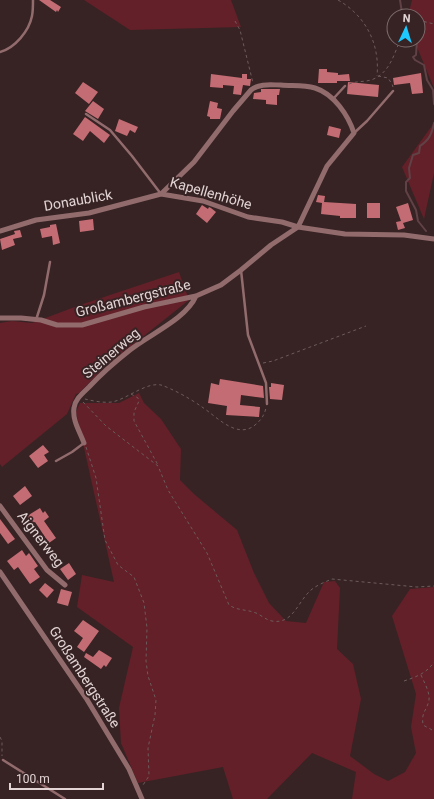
<svg xmlns="http://www.w3.org/2000/svg" width="434" height="799" font-family="Roboto,sans-serif">
<style>
.green{fill:#632029}
.lines{fill:none;stroke-linecap:round;stroke-linejoin:round}
.stream{stroke:#604146;stroke-width:2}
.building{fill:#c36c74}
.path{stroke:#6d5b5c;stroke-width:1;stroke-dasharray:3 3;stroke-linecap:butt}
.lane{stroke:#926b6d;stroke-width:2.5}
.street{stroke:#926b6d;stroke-width:5}
.labels{text-anchor:middle;stroke-width:4;stroke-linejoin:round;paint-order:stroke}
.street-label{font-size:14px;fill:#e2d4d5;stroke:#372324}
</style>
<rect width="100%" height="100%" fill="#372324"/>
<path class="green" d="M84 0H231L241 27 130 30Z
M412 0H434V88L414 40H418V16H408Z
M434 123V173L424 219 402 167Z
M179 272 189 300 105 367 79 393 76 394 67 414 2 467 0 464V323L12 321 32 323 80 305Z
M139 393 144 403 161 419 181 449 180 480 194 494 237 530 254 573 269 603 286 621 306 623 324 582 335 581 340 588 337 649 353 664 361 699 350 756 374 774 388 781 405 772 416 753 411 727 416 694 392 616 410 589 434 587V799H352L356 772 312 753 267 799H233L223 767 138 783 121 743 119 708 133 647 77 607 82 575 114 582 76 412 80 403H119Z"/>
<g class="lines">
<path class="stream" d="M400 0 402 13 405 16
M417 40 416 55 413 57 415 60 424 65 427 80 433 90 434 104
M426 231 418 221 416 210 406 191V182L410 178 409 168 413 155 419 153 420 146C429 140 432 134 434 123"/>
</g>
<path class="building" d="M39 0H50L61 7 58 12 57 10 56 12Z
M319 69H327V72L338 73V75L349 74 350 81H337V83H318Z
M421 73 423 93 412 94 410 83 394 85 393 78Z
M211 74 242 78V74H247V79H251L250 86 243 85 241 95 233 94 234 86 223 85V88L210 87Z
M83 82 98 92 89 104 75 93Z
M348 82 379 85 378 97 347 94Z
M261 89H280L279 95H277V105L266 104V100L253 99 254 93 261 92Z
M93 101 104 109 98 119 85 111Z
M210 101 218 103 217 108 222 109 220 119H210V117L207 116Z
M85 117 110 135 104 143 90 131 83 141 73 134Z
M119 119 138 127 135 133 130 130 127 136 115 131Z
M329 126 341 129 339 138 327 135Z
M318 195 325 196 324 202 356 204V218H340V216L321 214 322 203 316 202Z
M367 203H380V218H367Z
M408 203 413 220 403 223 405 228 398 230 396 222 401 221 396 207Z
M202 205 208 209 209 207 211 208 216 212 207 223 196 214Z
M93 219 94 230 80 232 79 221Z
M56 224 60 243 53 245 52 236 42 238 40 229 50 227V225Z
M20 230 22 237 13 239 15 245 2 250 0 239 15 234 14 231Z
M220 379 263 386 264 398 241 395 240 405 260 407 259 417 226 415 227 406 208 403 211 383 219 385Z
M271 383 284 385 282 400 270 399 269 387H271Z
M43 445 49 452 44 455 48 461 38 468 29 456Z
M25 486 32 496 20 505 13 496Z
M40 508 43 513 45 511 49 517 44 521 56 538 49 543 35 522 32 523 27 516Z
M0 519 15 539 8 544 0 533Z
M22 550 26 556 29 553 38 566 34 569 40 577 30 584 18 567 14 570 7 561Z
M69 563 76 574 68 580 60 569Z
M45 583 54 590 47 598 39 590Z
M61 589 72 592 68 606 57 603Z
M83 620 99 631 84 652 77 647 83 638 74 631Z
M99 650 112 658 106 667 104 665 101 669 84 657 86 653 93 657Z"/>
<g class="lines">
<path class="path" d="M338 0C366 16 380 44 377 76
M418 20 434 24
M235 21 240 30 253 83
M378 76 388 78 392 84 393 87
M349 84C356 81 364 82 371 80 389 74 394 55 400 40
M263 363 273 361 366 326
M131 394 138 398 139 401 134 412V421L158 465
M85 399C93 401 103 403 112 402 127 399 146 382 161 385 173 389 191 399 202 407 216 416 237 440 255 425 261 420 264 416 266 408
M83 402 106 426 158 466 168 490 207 553 229 605C238 611 246 609 256 613 261 615 266 620 272 621 293 625 298 601 311 590 317 585 325 582 332 579L417 587 434 586
M86 447 96 478 105 540 118 565 134 577 144 603 147 628 146 661 148 676 156 700 155 715 148 748 149 776 143 785
M421 675C424 682 430 692 429 700 427 711 421 711 423 725L434 731
M404 681C416 677 427 673 434 662
M0 737 2 741V756"/>
<path class="lane" d="M0 52C15 48 29 31 32 16 33 11 33 5 33 0
M333 99 345 86
M86 114 110 130 132 156 161 194
M354 133 367 121 393 91
M241 270 248 335 266 383 267 404
M36 320 44 295 50 262
M56 461 72 452 84 443
M3 760 65 799"/>
<path class="street" d="M161 194 203 201 248 217 282 222 298 227 345 234 404 235 434 239
M0 231 36 220 89 213 161 194 194 162 233 111 251 90C259 83 272 85 281 85 292 86 304 85 315 88 334 94 348 115 354 133L327 166 298 227
M0 318H21L41 320 57 325H82L144 307 196 296 221 285 241 270 271 245 298 227
M84 443C80 432 72 420 74 408 75 399 83 393 89 387 102 373 116 361 130 350 150 334 186 319 196 296
M0 506 47 570 65 585
M0 572 86 698 129 769 142 799"/>
</g>
<g class="labels">
<g class="street-label">
<text transform="translate(211 193) rotate(16)" y="5">Kapellenhöhe</text>
<text transform="translate(78 200) rotate(-10)" y="5">Donaublick</text>
<text transform="translate(133 298) rotate(-14)" y="5">Großambergstraße</text>
<text transform="translate(111 353) rotate(-40)" y="5">Steinerweg</text>
<text transform="translate(41 539) rotate(52)" y="5">Aignerweg</text>
<text transform="translate(85 677) rotate(57)" y="5">Großambergstraße</text>
</g>
</g>
<g transform="translate(406 28) rotate(4)"><circle r="19" fill="#372324" stroke="#7b6a6b"/>
<path d="M0-3L7 15L0 10L-7 15Z" fill="#1dc9fd"/>
<text y="-6" font-size="11" font-weight="bold" text-anchor="middle" fill="#e2d4d5">N</text>
</g>
<path d="M10 783v6h93v-6" fill="none" stroke="#e2d4d5" stroke-width="2"/>
<text x="16" y="783" font-size="12" fill="#e2d4d5" stroke="#372324" stroke-width="3" paint-order="stroke">100 m</text>
</svg>
